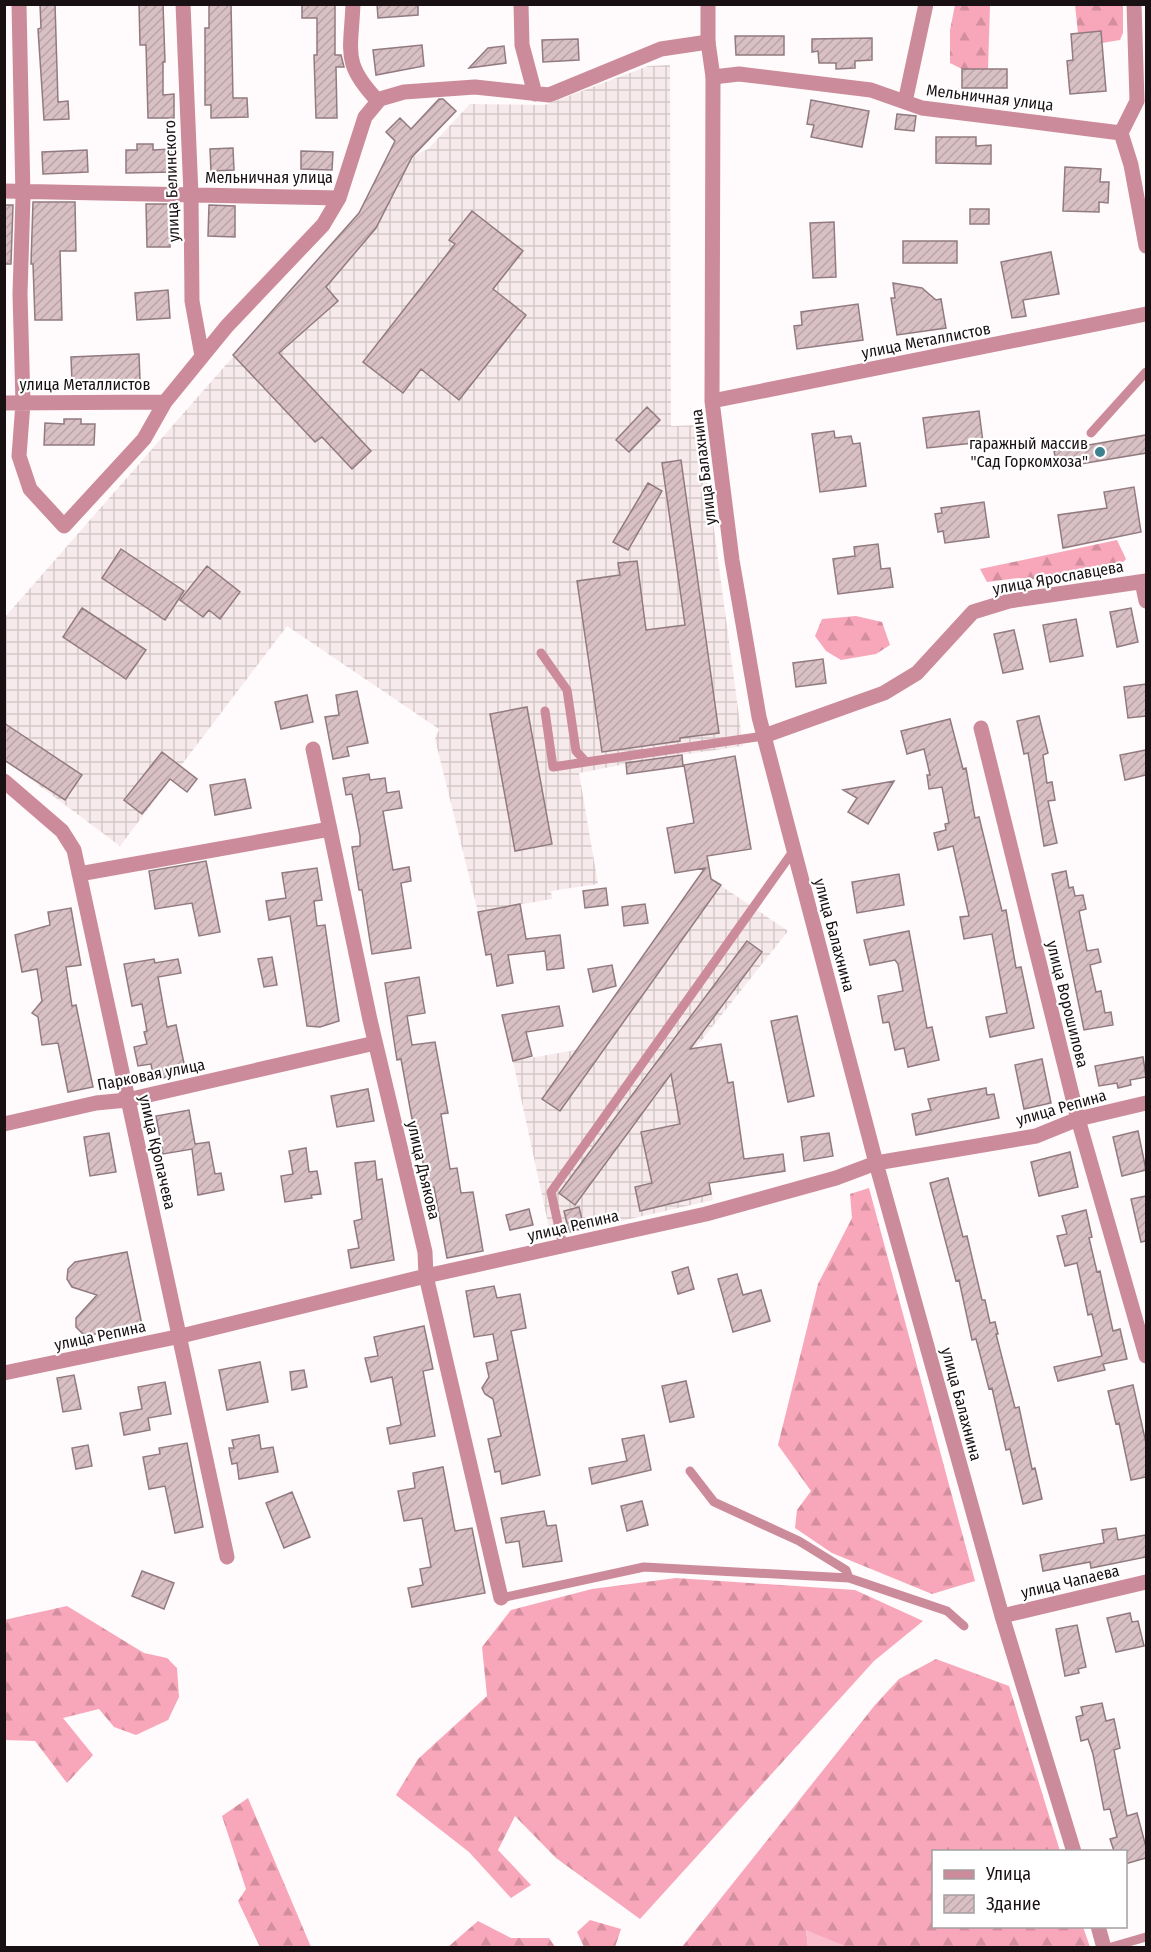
<svg xmlns="http://www.w3.org/2000/svg" width="1151" height="1952" font-family="'Fira Sans Condensed',sans-serif">
<style>
.industrial{fill:url(#industrial-grid)}
.green{fill:#fabdcb}
.forest{fill:url(#forest-firs)}
.building{fill:url(#building-hatch);stroke:#917b80;stroke-width:1.5}
.lines{fill:none;stroke-linecap:round;stroke-linejoin:round}
.service{stroke:#cc8b9a;stroke-width:9}
.minor{stroke:#cc8b9a;stroke-width:15}
.tertiary{stroke:#cc8b9a;stroke-width:15}
.poi-dot{fill:#3c818f;stroke:#fff;stroke-width:2}
.labels{text-anchor:middle;stroke-width:4.5;stroke-linejoin:round;paint-order:stroke}
.street-label{font-size:16px;fill:#181012;stroke:#fff}
.poi-label{font-size:16px;fill:#181012;stroke:#fff;text-anchor:end}
</style>
<defs>
<pattern id="industrial-grid" width="8" height="8" patternUnits="userSpaceOnUse" patternTransform="scale(1.5)"><rect width="8" height="8" fill="#f7eaec"/><path d="M0 4h8M4 0v8" fill="none" stroke="#d3c8c9"/></pattern>
<pattern id="forest-firs" width="22" height="20" patternUnits="userSpaceOnUse" patternTransform="scale(1.5)"><rect width="22" height="20" fill="#f8a7ba"/><path d="M5 1l3.5 6h-7zM16 11l3.5 6h-7z" fill="#d48f9f"/></pattern>
<pattern id="building-hatch" width="6" height="6" patternUnits="userSpaceOnUse" patternTransform="scale(1.5)"><rect width="6" height="6" fill="#d8c0c5"/><path d="M-1 1l2-2M0 6l6-6M5 7l2-2" fill="none" stroke="#b9a4a8"/></pattern>
</defs>
<rect width="100%" height="100%" fill="#fffafb"/>
<path class="industrial" d="M670 65 671 426 700 425 743 746 660 758 662 769 627 774 626 764 579 773 598 884 551 891 552 899 478 912 435 739 439 729 287 626 120 846 5 760V617L359 213 392 147 412 157 428 149 470 104 545 105 648 66Z
M702 873 788 931 686 1060 713 1200 551 1237 513 1061 576 1050Z"/>
<path class="green" d="M806 1929 847 1947H808Z"/>
<path class="forest" d="M955 5H990L988 69H962L950 63V30Z
M1075 5H1123V33L1120 40 1102 43 1101 31 1078 33Z
M1117 540 1126 559 1116 570 1043 580 1018 578 987 582 980 569Z
M856 616 882 622 890 645 876 654 841 660 826 651 815 636 822 619Z
M869 1188 975 1581 932 1594 832 1553 795 1528 797 1510 811 1491 778 1445 818 1284 852 1218 850 1194Z
M676 1578 855 1590 923 1621 874 1661 640 1919 556 1858 515 1816 498 1850 531 1885 511 1898 469 1852 396 1795 418 1759 487 1696 482 1647 511 1610 592 1589Z
M67 1606 144 1653 167 1658 177 1668 179 1697 168 1720 136 1735 114 1727 99 1709 63 1718 93 1755 67 1783 35 1741 5 1740 4 1620Z
M936 1659 1009 1686 1060 1851 934 1852V1926L1083 1927 1090 1947H847L806 1930 808 1947H682L875 1705 899 1679Z
M248 1798 311 1947H260L238 1901 246 1889 222 1816Z
M590 1920 621 1929 615 1947H584L577 1932Z
M478 1921 511 1938H549L555 1947H448Z"/>
<path class="building" d="M40 4H55L58 102 68 101 69 119 44 120 38 29 41 28Z
M139 4H163L165 62H163V95L174 94V118H148L146 45H140Z
M209 4H231L233 98H247L248 117 211 118V105H205V28H209Z
M302 4H335V55H341L344 67H336L337 118H316L314 55H317V18H302Z
M377 4H418V15L378 18Z
M1101 31 1106 91 1070 94 1067 61 1073 60 1071 34Z
M735 36H784V55H736Z
M872 38V60L855 61V68L836 69V63H819L818 51 812 52V39Z
M578 39 579 60 543 62 542 40Z
M422 45 424 66 376 75 373 50Z
M504 46 506 63 469 68 488 48Z
M962 69H1007V88H962Z
M439 99H443L456 111 412 157 376 228 326 287 338 301 279 353 371 451 352 469 322 437 315 442 233 355 359 213 395 141 386 132 400 118 411 129Z
M811 100 869 111 862 147 811 137 814 125 807 124Z
M897 114 916 116 914 131 895 129Z
M936 137H976V146L991 145V164L936 163Z
M137 144H153V150L171 149 172 172 126 173V150H137Z
M233 148 234 170 211 171 210 149Z
M87 150 88 172 43 174 42 152Z
M301 151 333 152 332 170 301 169Z
M1065 167 1101 169 1100 182H1109L1108 203 1099 202V212L1063 211Z
M33 202H75L76 251H60L62 320H35L33 264H31Z
M146 204H170V247H147Z
M4 205H13L11 264H4Z
M209 205 235 206V237L208 236Z
M970 209H989V224H970Z
M472 211 523 251 493 289 526 315 459 400 421 369 403 393 363 362 455 244 449 240Z
M834 222 836 277 813 278 810 223Z
M903 241H957V263H903Z
M1051 252 1059 294 1023 300 1026 316 1012 318 1001 262Z
M893 283 922 288 936 300 941 299 946 328 897 335 891 298H895Z
M168 290 170 318 137 320 135 293Z
M858 304 863 340 797 349 794 326 802 325 801 312Z
M139 354 140 380 72 382 71 357Z
M647 407 660 420 629 452 616 440Z
M979 411 983 442 927 448 923 418Z
M64 419H81V424H95L94 445H44L45 423 64 424Z
M834 431 835 438 851 436 853 444 860 443 866 486 820 492 812 434Z
M1146 435V453L1057 468 1054 451Z
M681 460 719 733 680 738V741L602 752 577 581 620 575 618 563 637 561 646 630 685 625 662 463Z
M648 483 662 491 628 550 613 542Z
M1134 487 1141 532 1063 548 1058 515 1107 508 1104 492Z
M984 502 989 537 945 543 943 531 938 532 935 514 942 513 941 508Z
M878 544 881 569 890 568 893 587 838 594 833 559 855 556 854 547Z
M121 549 184 591 165 620 102 578Z
M207 566 240 592 220 619 209 610 203 617 180 600Z
M82 608 146 650 126 679 63 637Z
M1131 608 1138 642 1117 647 1110 612Z
M1076 619 1083 656 1050 662 1043 625Z
M1014 630 1023 669 1003 673 994 634Z
M823 659 826 683 796 687 793 663Z
M1146 684V716L1128 718 1124 687Z
M357 691 368 743 347 747 349 756 333 759 325 717 339 715 336 695Z
M307 695 313 722 281 729 275 702Z
M527 707 552 844 515 851 490 714Z
M1039 716 1048 753 1043 755 1047 783 1052 782 1055 800 1048 801 1057 843 1044 846 1028 753 1024 754 1017 721Z
M950 719 963 769 966 768 975 818 979 817 1002 911 1006 910 1016 968 1021 967 1034 1028 990 1037 986 1017 1007 1013 992 934 964 939 960 917 969 916 953 846 938 850 934 833 946 830 945 824 949 823 942 787 929 789 927 775H930L924 749 907 754 901 731Z
M4 723 82 775 65 800 4 760Z
M1146 750V775L1125 780 1120 755Z
M162 752 197 779 187 792 170 779 142 814 124 800Z
M682 755 683 766 627 774 626 763Z
M735 756 751 849 707 856 711 879 721 885 560 1111 542 1099 705 868 675 873 667 828 694 823 684 765Z
M369 774 370 780 385 778 387 793 399 791 402 808 383 811 393 870 409 867 411 881 401 883 411 948 372 954 362 890H359L352 847 360 846V836L352 794 346 795 343 778Z
M245 779 251 808 215 815 210 785Z
M894 781 868 824 848 812 857 798 843 790Z
M206 861 220 932 199 936 192 903 155 909 149 871Z
M317 868 322 900 314 901 317 926 325 925 339 1021 320 1027 307 1026 290 916 269 920 266 901 286 898 282 873Z
M1066 871 1069 888 1073 887 1075 896 1083 895 1086 909 1079 911 1087 951 1098 949 1101 962 1090 965 1096 992 1101 991 1105 1013 1111 1012 1113 1025 1084 1030 1052 874Z
M899 874 904 905 857 913 852 882Z
M606 888 608 905 585 908 583 891Z
M520 904 526 939 560 935 564 968 547 970 545 951 508 955 513 983 497 986 491 954 486 955 478 912Z
M645 904 648 923 624 926 622 907Z
M71 908 81 965 66 967 72 1006 76 1005 93 1087 68 1092 58 1043 42 1045 38 1017 32 1013 42 1001 37 969 22 972 15 935 50 925 48 912Z
M909 931 927 1028 932 1027 939 1060 908 1067 904 1048 895 1050 889 1022 883 1023 878 996 903 991 898 964 895 960 870 965 864 940Z
M747 941 762 952 690 1049 721 1044 728 1083 733 1082 744 1159 783 1154 785 1171 709 1183 711 1194 640 1211 635 1187 652 1183 641 1132 680 1124 671 1074 575 1205 559 1193Z
M272 957 277 985 264 987 258 959Z
M154 959 155 963 178 959 181 973 158 977 167 1027 176 1025 186 1073 154 1080 151 1064 138 1066 134 1047 147 1044 144 1032 147 1031 142 1004 132 1006 124 964Z
M612 965 616 986 593 992 588 969Z
M419 977 425 1013 407 1016 412 1045 435 1042 448 1113 441 1114 450 1169 457 1168 461 1193 473 1192 483 1251 447 1258 434 1187 427 1188 416 1119H412L401 1059 397 1060 385 983Z
M559 1006 563 1026 526 1032 532 1056 513 1061 502 1015Z
M797 1016 814 1096 788 1102 771 1021Z
M1143 1057 1146 1077 1130 1080 1131 1085 1118 1088 1117 1083 1099 1086 1095 1066Z
M1042 1059 1051 1103 1024 1109 1015 1065Z
M986 1088 987 1095 994 1094 999 1118 916 1135 912 1114 931 1110 928 1099Z
M368 1089 374 1121 337 1127 331 1096Z
M189 1110 195 1144 209 1142 215 1174 221 1173 224 1190 198 1195 192 1149 163 1154 156 1116Z
M1138 1131 1146 1170 1122 1176 1113 1137Z
M109 1133 116 1172 90 1176 84 1137Z
M829 1133 833 1156 804 1161 801 1137Z
M306 1148 309 1172 317 1171 321 1194 311 1195 312 1198 285 1202 281 1176 293 1174 289 1151Z
M1070 1152 1078 1187 1039 1196 1031 1162Z
M375 1161 377 1180 382 1179 394 1260 351 1268 348 1250 359 1248 354 1221 362 1219 355 1163Z
M948 1178 963 1237 967 1236 982 1300H985L990 1323 995 1322 998 1334H996L1015 1408 1019 1407 1032 1469 1035 1468 1042 1499 1023 1504 1010 1449 1006 1450 992 1388 989 1389 976 1339 972 1340 959 1280 956 1281 930 1183Z
M1146 1196V1241L1141 1242 1131 1199Z
M579 1207 584 1228 569 1232 564 1211Z
M529 1209 533 1225 510 1230 506 1215Z
M1086 1210 1092 1237 1089 1238 1097 1272 1100 1271 1113 1331 1120 1329 1127 1359 1103 1364 1105 1370 1058 1381 1054 1367 1102 1356 1092 1314 1088 1315 1077 1263 1065 1266 1057 1236 1067 1234 1062 1216Z
M127 1252 142 1325 90 1335 82 1333 76 1327V1318L97 1295 72 1287 67 1279 68 1269 75 1262Z
M688 1267 694 1289 678 1294 672 1272Z
M737 1274 743 1295 761 1290 770 1321 733 1332 718 1279Z
M494 1286 497 1298 520 1294 526 1328 511 1331 540 1475 502 1484 500 1471 495 1472 488 1439 501 1436 493 1399 485 1394 482 1388 489 1377 486 1363 498 1360 493 1334 474 1337 466 1291Z
M424 1326 433 1369 423 1371 435 1436 390 1444 387 1428 401 1425 392 1377 371 1382 365 1358 378 1356 374 1337Z
M260 1362 268 1402 227 1410 219 1370Z
M304 1370 307 1387 292 1390 290 1372Z
M74 1375 81 1409 63 1412 57 1378Z
M686 1381 694 1417 670 1422 662 1386Z
M165 1382 171 1414 148 1418 150 1430 124 1435 120 1413 142 1409 138 1387Z
M1133 1385 1146 1443V1477L1131 1480 1119 1423 1116 1424 1108 1391Z
M259 1435 261 1449 273 1447 278 1472 239 1479 237 1463 232 1464 230 1455 229 1448H234L232 1440Z
M644 1435 651 1470 592 1484 589 1468 627 1461 622 1439Z
M187 1443 203 1527 175 1533 165 1486 149 1489 143 1457 160 1454 159 1448Z
M88 1445 92 1466 76 1469 72 1448Z
M443 1467 455 1531 472 1528 485 1593 412 1607 408 1588 423 1585 420 1569 431 1567 422 1518 404 1521 398 1491 415 1488 413 1473Z
M292 1492 310 1537 284 1548 266 1503Z
M642 1501 648 1525 627 1531 621 1506Z
M544 1511 547 1526 556 1525 562 1561 523 1567 519 1541 506 1543 501 1518Z
M1116 1528 1118 1540 1146 1535V1557L1091 1568 1090 1562 1043 1571 1040 1555 1104 1543 1102 1530Z
M142 1571 174 1583 164 1609 132 1596Z
M1130 1613 1132 1622 1138 1621 1144 1646 1116 1652 1107 1618Z
M1077 1625 1086 1667 1078 1669 1079 1673 1065 1676 1056 1629Z
M1102 1703 1106 1721 1114 1719 1120 1748 1114 1750 1127 1816 1137 1813 1146 1847V1858L1125 1864V1851H1114L1110 1839 1117 1837 1110 1809 1104 1810 1093 1754 1088 1739 1081 1741 1076 1717 1083 1715 1081 1707Z"/>
<g class="lines">
<path class="service" d="M1091 433 1146 372
M541 653 567 690 576 751 586 762 764 736
M545 711 553 767 586 762
M563 1246 551 1192 794 850
M690 1471 714 1502 799 1541 846 1570 849 1578
M501 1598 644 1567 849 1578 947 1611 964 1626
M1108 1948 1146 1937"/>
<path class="minor" d="M19 4 23 197 20 294 23 403 19 456 30 489 64 526 144 439 165 402 227 326 323 225 339 198 365 117 380 99 404 92 475 87 549 95 661 49 708 42
M183 4 191 195 192 301 202 356
M353 4C351 53 342 63 378 101
M521 4 522 45 535 94
M1134 4 1137 101 1121 133 1131 165 1146 246
M713 77 739 74 871 90 922 108 1121 133
M905 102 926 4
M4 191 339 198
M4 403 165 402
M1142 582 1146 601
M981 728 1078 1119 1146 1356
M764 736 884 693 917 673 973 612 1009 601 1146 581
M313 749 370 1020 425 1252 426 1276 501 1598
M4 781 62 831 74 850 227 1557
M79 874 330 829
M4 1124 96 1103 127 1100 375 1043
M4 1373 181 1336 426 1276 706 1214 836 1178 876 1163 1036 1136 1078 1119 1146 1103"/>
<path class="tertiary" d="M708 4V42L713 77 712 401 732 560 759 717 876 1163 1002 1616 1074 1852
M712 401 1146 314
M1002 1616 1146 1582
M1098 1926 1104 1948"/>
</g>
<circle class="poi-dot" cx="1100" cy="452" r="6"/>
<g class="labels">
<g class="street-label">
<text transform="translate(990 97) rotate(7)" y="6">Мельничная улица</text>
<text x="269" y="183">Мельничная улица</text>
<text transform="translate(171 181) rotate(-92)" y="6">улица Белинского</text>
<text transform="translate(926 340) rotate(-11)" y="6">улица Металлистов</text>
<text x="85" y="390">улица Металлистов</text>
<text transform="translate(703 467) rotate(-97)" y="6">улица Балахнина</text>
<text transform="translate(1058 577) rotate(-10)" y="6">улица Ярославцева</text>
<text transform="translate(835 935) rotate(75)" y="6">улица Балахнина</text>
<text transform="translate(1068 1004) rotate(76)" y="6">улица Ворошилова</text>
<text transform="translate(151 1074) rotate(-11)" y="6">Парковая улица</text>
<text transform="translate(1061 1107) rotate(-16)" y="6">улица Репина</text>
<text transform="translate(158 1152) rotate(77)" y="6">улица Кропачева</text>
<text transform="translate(424 1170) rotate(77)" y="6">улица Дъякова</text>
<text transform="translate(573 1225) rotate(-13)" y="6">улица Репина</text>
<text transform="translate(100 1335) rotate(-12)" y="6">улица Репина</text>
<text transform="translate(962 1404) rotate(75)" y="6">улица Балахнина</text>
<text transform="translate(1070 1581) rotate(-13)" y="6">улица Чапаева</text>
</g>
<g class="poi-label">
<text x="1088" y="449">гаражный массив<tspan x="1088" dy="18">"Сад Горкомхоза"</tspan></text>
</g>
</g>
<rect width="1151" height="1952" fill="none" stroke="#181012" stroke-width="12"/>
<rect x="932" y="1850" width="195" height="78" fill="#ffffff" stroke="#a39fa0" stroke-width="1.5"/>
<rect x="944" y="1870" width="30" height="9" fill="#cc8b9a" stroke="#a39fa0" stroke-width="1.5"/>
<text x="986" y="1880" font-size="18" fill="#181012">Улица</text>
<rect x="944" y="1895" width="30" height="18" fill="url(#building-hatch)" stroke="#a39fa0" stroke-width="1.5"/>
<text x="986" y="1910" font-size="18" fill="#181012">Здание</text>
</svg>
